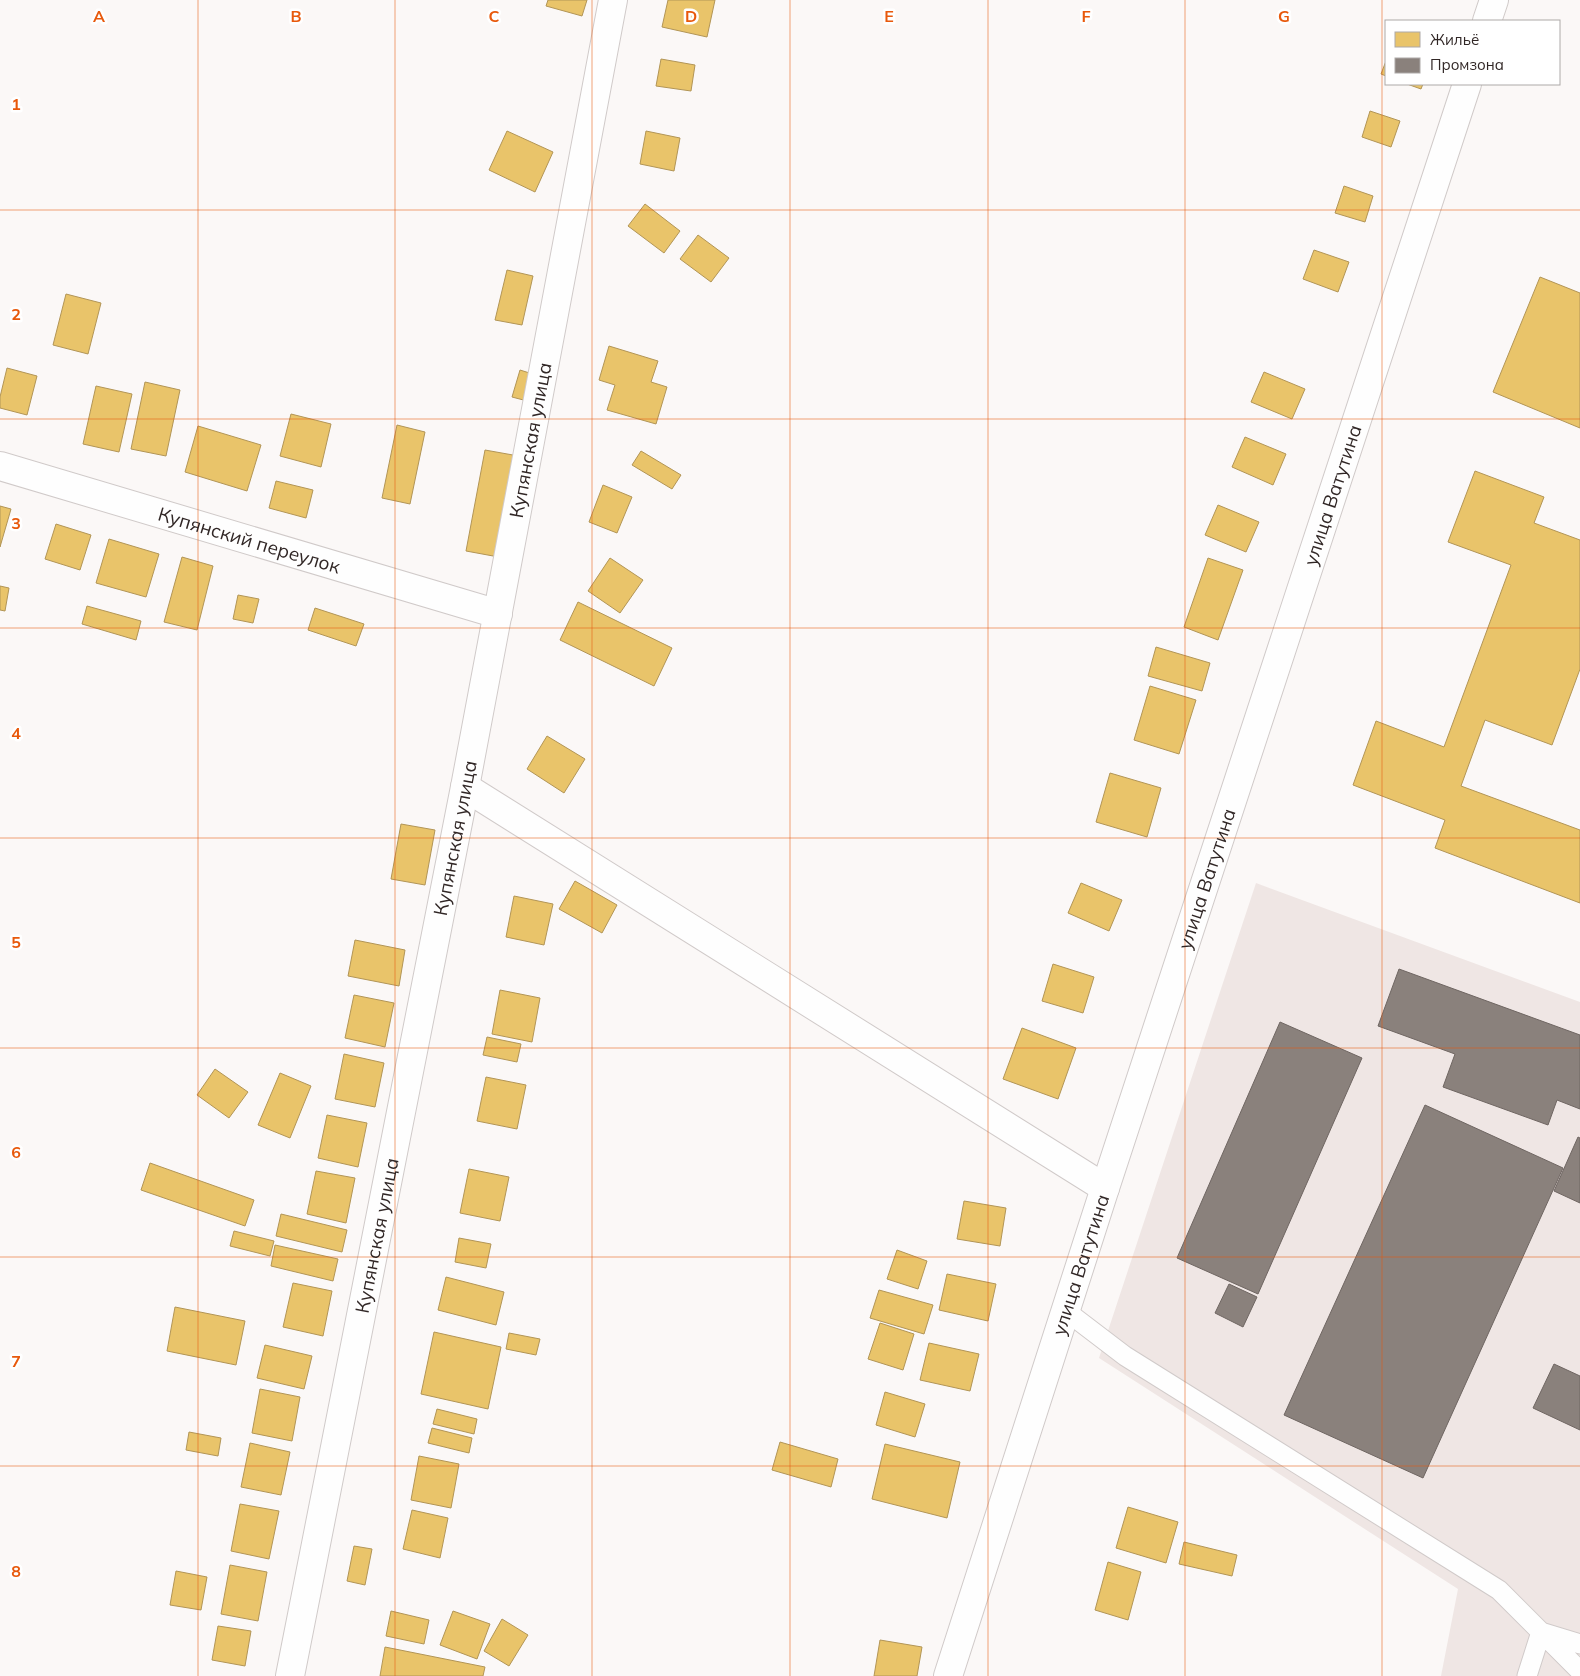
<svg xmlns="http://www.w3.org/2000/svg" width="1580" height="1676" font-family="Mulish,sans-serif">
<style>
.built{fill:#efe6e4}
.homes{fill:#e9c46a;stroke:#b29556}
.industry{fill:#8a817c;stroke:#6f6662}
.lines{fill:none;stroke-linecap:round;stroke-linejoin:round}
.service-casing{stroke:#d0cac9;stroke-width:21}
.minor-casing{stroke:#d0cac9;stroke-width:30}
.service{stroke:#fefefe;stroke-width:19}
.minor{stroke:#fefefe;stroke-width:28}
.grid{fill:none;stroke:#e8590c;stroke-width:1;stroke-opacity:0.55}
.labels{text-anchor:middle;stroke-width:5;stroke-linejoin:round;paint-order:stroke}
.street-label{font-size:19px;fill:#312726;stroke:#fff}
.grid-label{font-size:16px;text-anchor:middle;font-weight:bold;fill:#e8590c;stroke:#fff;stroke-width:5;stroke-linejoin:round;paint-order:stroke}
</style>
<rect width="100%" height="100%" fill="#fbf8f7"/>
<path class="built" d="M1256 883 1580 1002V1676H1441L1458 1589 1099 1358Z"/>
<path class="homes" d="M548 0H587L582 16 546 6Z
M668 0H715L707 37 662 27Z
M661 59 695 65 691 91 656 86Z
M1386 61V76L1381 74Z
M1407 84H1423L1421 89Z
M1370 111 1400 121 1391 147 1362 137Z
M507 131 553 152 535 192 489 170Z
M646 131 680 138 674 171 640 164Z
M1344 186 1373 196 1365 222 1335 213Z
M645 204 680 231 664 253 628 226Z
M698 235 729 258 711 282 680 259Z
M1314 250 1349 262 1338 292 1303 279Z
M507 270 533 276 522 325 495 320Z
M1540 277 1580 293V428L1493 392Z
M66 294 101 303 88 354 53 345Z
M609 346 658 361 651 382 667 387 656 424 607 410 615 385 599 380Z
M7 368 37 376 27 415 0 408V397Z
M520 370 539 376 531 402 512 397Z
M1264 372 1305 389 1292 419 1251 402Z
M145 382 180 390 166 456 131 449Z
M96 386 132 394 119 452 83 444Z
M291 414 331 424 321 467 280 456Z
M397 425 425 432 410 504 382 498Z
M198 426 261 445 247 491 185 472Z
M1245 437 1286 454 1273 485 1232 467Z
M485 450 524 457 504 558 466 551Z
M641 451 681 475 672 489 632 465Z
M1475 471 1544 497 1534 523 1580 540V669L1552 745 1485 720 1461 786 1580 830V903L1435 848 1445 820 1353 785 1376 721 1444 747 1511 565 1448 542Z
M276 481 313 490 306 518 269 508Z
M603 485 632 497 617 533 589 522Z
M1218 505 1259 522 1246 552 1205 535Z
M0 506 11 509 0 547Z
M56 524 91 535 80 570 45 559Z
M109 539 159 554 146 597 96 583Z
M182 557 213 566 197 630 164 622Z
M610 558 643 580 620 613 588 591Z
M1208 558 1243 570 1218 640 1184 627Z
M0 586 9 588 5 611 0 610Z
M238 595 259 599 253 623 233 619Z
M578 602 672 648 654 686 560 640Z
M87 606 141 621 136 640 82 624Z
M315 608 364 624 356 646 308 630Z
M1156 647 1210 663 1202 691 1148 676Z
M1150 686 1196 700 1179 754 1134 740Z
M547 736 585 759 564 793 527 769Z
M1110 773 1161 788 1147 837 1096 822Z
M401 824 435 830 425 885 391 879Z
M575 881 617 905 602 933 559 909Z
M1081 883 1122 900 1109 931 1068 913Z
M514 896 553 904 544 945 506 937Z
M355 940 405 950 399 986 348 976Z
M1053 964 1094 977 1083 1013 1042 1001Z
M500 990 540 998 532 1042 492 1034Z
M354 995 394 1003 385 1047 345 1038Z
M1022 1028 1076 1048 1058 1099 1003 1079Z
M487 1037 521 1044 517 1062 483 1055Z
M344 1054 384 1063 375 1107 335 1099Z
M215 1069 248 1092 229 1118 197 1095Z
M280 1073 311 1086 290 1138 258 1125Z
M486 1077 526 1085 517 1129 477 1121Z
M327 1115 367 1123 358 1167 318 1158Z
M150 1163 254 1200 245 1226 141 1190Z
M469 1169 509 1177 500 1221 460 1213Z
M316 1171 355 1178 346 1223 307 1214Z
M964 1201 1006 1208 1000 1246 957 1239Z
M281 1214 347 1230 342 1252 276 1236Z
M234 1231 274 1241 270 1256 230 1246Z
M459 1238 491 1244 486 1268 455 1262Z
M275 1245 338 1259 333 1281 271 1266Z
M897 1250 927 1261 918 1289 887 1279Z
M947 1274 996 1284 988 1321 939 1310Z
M446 1277 504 1292 496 1325 438 1310Z
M293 1283 332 1291 323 1336 283 1327Z
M879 1290 933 1305 924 1334 870 1318Z
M175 1307 245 1321 236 1365 167 1351Z
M880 1323 914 1334 903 1370 868 1359Z
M434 1332 501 1347 488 1409 421 1394Z
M509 1333 540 1339 536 1355 506 1349Z
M929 1343 979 1354 970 1391 920 1380Z
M265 1345 312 1356 304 1389 257 1378Z
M260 1389 300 1397 292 1441 252 1433Z
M885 1392 925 1404 915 1437 876 1425Z
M437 1409 477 1419 474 1434 433 1424Z
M432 1428 472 1438 469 1453 428 1443Z
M189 1432 221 1438 218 1456 186 1450Z
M780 1442 838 1459 831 1487 772 1470Z
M250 1443 290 1452 281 1495 241 1487Z
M885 1444 960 1462 947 1518 872 1499Z
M419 1456 459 1464 451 1508 411 1500Z
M240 1504 279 1511 269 1559 231 1551Z
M1128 1507 1178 1522 1166 1563 1116 1548Z
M412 1510 448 1518 440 1558 403 1549Z
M1184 1542 1237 1555 1232 1576 1179 1564Z
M354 1546 372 1549 365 1585 347 1581Z
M1108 1562 1141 1572 1128 1620 1095 1610Z
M230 1565 267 1572 258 1621 221 1614Z
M176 1571 207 1577 201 1610 170 1605Z
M391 1611 429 1620 424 1644 386 1636Z
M453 1611 490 1624 477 1659 440 1645Z
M502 1619 528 1635 509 1666 484 1651Z
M218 1626 251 1631 245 1666 212 1660Z
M880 1640 922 1647 917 1676H874Z
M385 1647 485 1667 483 1676H380Z"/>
<path class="industry" d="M1399 969 1580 1035V1109L1557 1100 1548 1125 1443 1087 1455 1054 1378 1026Z
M1280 1022 1362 1058 1258 1294 1177 1258Z
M1425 1105 1563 1168 1423 1478 1284 1415Z
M1578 1137 1580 1138V1203L1554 1191Z
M1229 1284 1257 1297 1243 1327 1215 1313Z
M1554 1364 1580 1376V1430L1533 1408Z"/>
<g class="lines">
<g class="service-casing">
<path id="service" d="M1066 1311 1125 1356 1499 1590 1580 1671
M1527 1676 1541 1632 1580 1644"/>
</g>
<g class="minor-casing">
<g id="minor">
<path d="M1487 21 1494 0"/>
<path id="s1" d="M0 466 498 614"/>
<path d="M465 787 1105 1188"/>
<path id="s2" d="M290 1676 465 787 613 0"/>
<path id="s3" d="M948 1676 1105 1188 1467 84"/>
</g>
</g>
<use href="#service" class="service"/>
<use href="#minor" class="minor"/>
</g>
<path class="grid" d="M198 0V1676M395 0V1676M592 0V1676M790 0V1676M988 0V1676M1185 0V1676M1382 0V1676M0 210H1580M0 419H1580M0 628H1580M0 838H1580M0 1048H1580M0 1257H1580M0 1466H1580"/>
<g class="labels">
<g class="street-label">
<text dy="7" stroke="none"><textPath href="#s2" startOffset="1259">Купянская улица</textPath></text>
<text dy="7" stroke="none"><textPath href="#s3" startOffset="1242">улица Ватутина</textPath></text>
<text dy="7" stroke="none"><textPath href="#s1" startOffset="260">Купянский переулок</textPath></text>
<text dy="7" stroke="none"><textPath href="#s2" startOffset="854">Купянская улица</textPath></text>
<text dy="7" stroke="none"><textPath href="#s3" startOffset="838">улица Ватутина</textPath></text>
<text dy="7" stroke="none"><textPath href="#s2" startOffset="449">Купянская улица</textPath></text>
<text dy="7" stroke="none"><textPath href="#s3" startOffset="432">улица Ватутина</textPath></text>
</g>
</g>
<g class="grid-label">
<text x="99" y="22">A</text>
<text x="296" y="22">B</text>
<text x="494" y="22">C</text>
<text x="691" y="22">D</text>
<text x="889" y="22">E</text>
<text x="1086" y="22">F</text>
<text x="1284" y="22">G</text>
<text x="16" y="110">1</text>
<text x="16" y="320">2</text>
<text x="16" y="529">3</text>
<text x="16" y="739">4</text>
<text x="16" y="948">5</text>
<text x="16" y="1158">6</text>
<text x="16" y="1367">7</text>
<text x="16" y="1577">8</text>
</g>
<rect x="1385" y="20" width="175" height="65" fill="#ffffff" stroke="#ada9a8"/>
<rect x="1395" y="32" width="25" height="15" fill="#e9c46a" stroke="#ada9a8"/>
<text x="1430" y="45" font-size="15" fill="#312726">Жильё</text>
<rect x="1395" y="58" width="25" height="15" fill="#8a817c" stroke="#ada9a8"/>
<text x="1430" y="70" font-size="15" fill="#312726">Промзона</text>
</svg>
